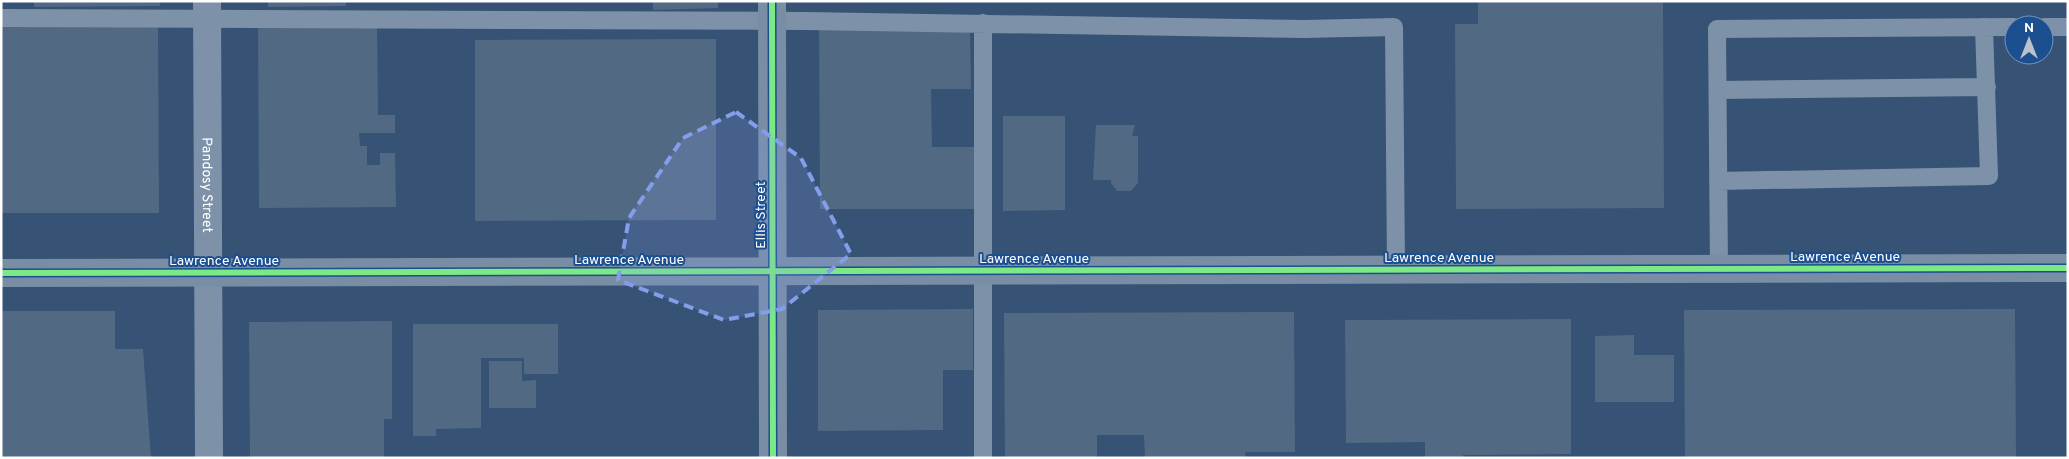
<svg xmlns="http://www.w3.org/2000/svg" width="2069" height="459" font-family="Overpass,sans-serif">
<style>
.building{fill:#526984}
.lines{fill:none;stroke-linecap:round;stroke-linejoin:round}
.lane{stroke:#7d92a8;stroke-width:18}
.street{stroke:#7d92a8;stroke-width:28}
.secondary{stroke:#798da4;stroke-width:28}
.cycleway-casing{stroke:#1b4f8f;stroke-width:9}
.cycleway{stroke:#7ce984;stroke-width:6}
.marked{fill:#839eea;fill-opacity:0.2;stroke:#839eea;stroke-width:4;stroke-dasharray:10 6;stroke-linejoin:round}
.labels{text-anchor:middle;stroke-width:4;stroke-linejoin:round;paint-order:stroke}
.street-label{font-size:14px;fill:#fff;stroke:#1b4f8f}
</style>
<rect width="100%" height="100%" fill="#365274"/>
<path class="building" d="M34 1H160V6L34 7Z
M268 1H346V6L268 7Z
M653 1H718V8L653 10Z
M1478 1H1663L1664 208 1456 209 1455 24H1478Z
M1 25H158L159 213H1Z
M258 25H377L378 115H395V133H359L360 146H367V165H380V153H395L396 207 259 208Z
M970 26 971 89H931L932 147H976V209H820L819 27Z
M716 39V220L475 221V40Z
M1003 116H1065V210L1003 211Z
M1096 125H1135L1132 136H1138V183L1131 191H1117L1111 183V180H1093Z
M973 309V370H943V430L818 431V310Z
M2015 309 2016 458H1685L1684 310Z
M1 311H115V349H143L151 458H1Z
M1294 312 1295 452H1245L1246 458H1145L1144 435H1097V458H1005L1004 313Z
M1571 319V454L1463 455V458H1425V442L1346 443 1345 320Z
M392 321V419H384V458H250L249 322Z
M413 324H558V374H524V358H481V428L436 429V436H413Z
M1634 335V355H1674V402H1595V336Z
M489 361H522V381L536 380V408H489Z"/>
<g class="lines">
<path class="lane" d="M1 18 806 21 1304 29 1394 27 1396 269
M983 23V458
M2044 27H2068
M1718 90 1987 87
M1718 181 1989 176 1984 27
M1719 269 1717 29 2014 27"/>
<path class="street" id="s1" d="M207 1 209 458"/>
<path class="secondary" d="M772 1 773 458
M1 273 2068 268"/>
<g class="cycleway-casing">
<path id="cycleway" d="M772 1 773 458
M1 273 2068 268"/>
</g>
<use href="#cycleway" class="cycleway"/>
</g>
<path class="marked" d="M736 112 801 158 851 254 782 309 724 320 618 280 629 218 683 138Z"/>
<g class="labels">
<g class="street-label">
<text dy="5" stroke="none"><textPath href="#s1" startOffset="184">Pandosy Street</textPath></text>
<text transform="translate(760 215) rotate(-90)" y="5">Ellis Street</text>
<text x="1845" y="261">Lawrence Avenue</text>
<text x="1439" y="262">Lawrence Avenue</text>
<text x="1034" y="263">Lawrence Avenue</text>
<text x="629" y="264">Lawrence Avenue</text>
<text x="224" y="265">Lawrence Avenue</text>
</g>
</g>
<rect width="2069" height="459" fill="none" stroke="#ffffff" stroke-width="5"/>
<g transform="translate(2029 40)"><circle r="24" fill="#1b4f8f" stroke="#7695bc"/>
<path d="M0-4L9 19L0 12L-9 19Z" fill="#b9c2ce"/>
<text y="-8" font-size="14" font-weight="bold" text-anchor="middle" fill="#ffffff">N</text>
</g>
</svg>
